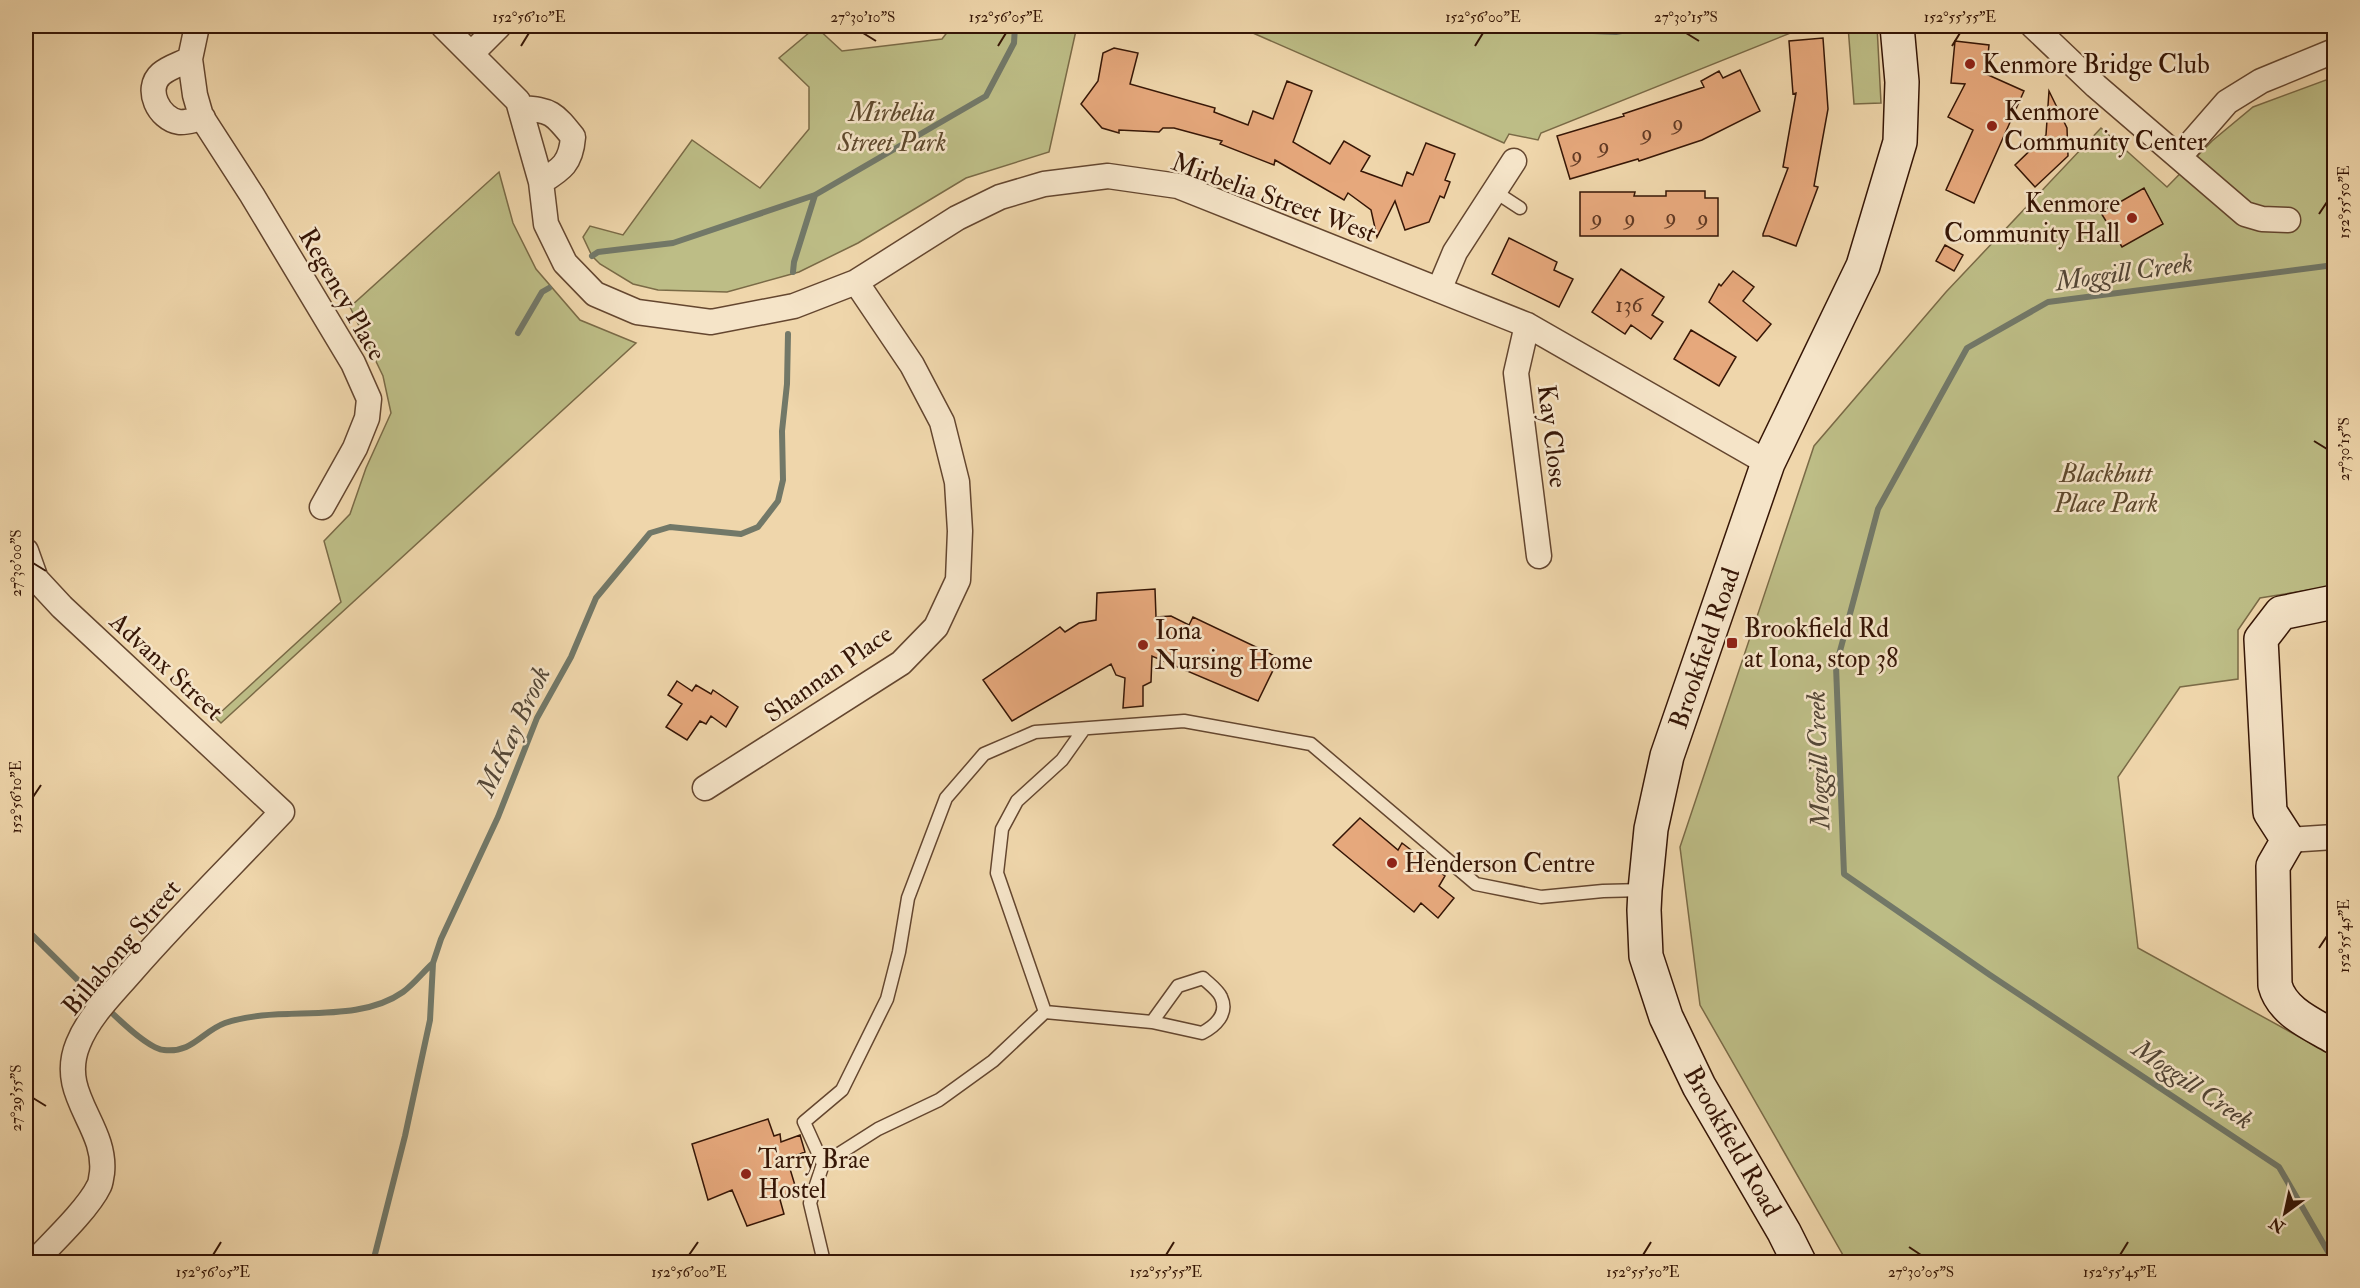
<svg xmlns="http://www.w3.org/2000/svg" width="2360" height="1288" font-family="'IM FELL Double Pica',serif">
<style>
.green{fill:#bdbd86;stroke:#7a6a46;stroke-width:1.5}
.lines{fill:none;stroke-linecap:round;stroke-linejoin:round}
.stream{stroke:#727868;stroke-width:6}
.building{fill:#e6a87c;stroke:#361606;stroke-width:1.5}
.lane-casing{stroke:#64462f;stroke-width:15}
.street-casing{stroke:#64462f;stroke-width:27}
.secondary-casing{stroke:#361606;stroke-width:36}
.lane{stroke:#f5e4c8;stroke-width:12}
.street{stroke:#f5e4c8;stroke-width:24}
.secondary{stroke:#f5e4c8;stroke-width:33}
.ticks{fill:none;stroke:#361606;stroke-width:2}
.poi-dot{fill:#8f2418;stroke:#f5e4c8;stroke-width:2}
.labels{text-anchor:middle;stroke-width:5;stroke-linejoin:round;paint-order:stroke}
.number-label{font-size:22px;fill:#623a24}
.poi-label{font-size:26px;fill:#361606;stroke:#f5e4c8;text-anchor:start}
.park-label{font-size:26px;font-style:italic;fill:#5e482c;stroke:#f5e4c8}
.street-label{font-size:26px;fill:#361606;stroke:#f5e4c8}
.water-label{font-size:27px;font-style:italic;fill:#544737;stroke:#f5e4c8}
.neatline{fill:none;stroke:#361606;stroke-width:2}
.ticks-label{font-size:15px;text-anchor:middle;fill:#361606}
</style>
<rect width="100%" height="100%" fill="#efd6ab"/>
<filter id="stains"><feTurbulence type="fractalNoise" baseFrequency=".00333" numOctaves="4"/><feColorMatrix values="0 0 0 0 .2 0 0 0 0 .09 0 0 0 0 .02 0 0 0 .5 -.17"/></filter>
<radialGradient id="worn" r=".72"><stop offset=".6" stop-color="#630" stop-opacity="0"/><stop offset="1" stop-color="#630" stop-opacity=".3"/></radialGradient>
<path class="green" d="M952 26H1077L1049 152 966 178 858 243 799 272 727 292 658 290 633 284 600 264 592 256 583 237 590 226 623 235 692 140 760 188 809 129V87L779 58 816 27 842 51 942 39Z
M1237 26H1808L1541 133 1538 140 1509 134 1504 143Z
M1848 26H1877L1881 103 1854 104Z
M2334 77V586L2260 598 2238 630V679L2180 687 2118 777 2138 948 2334 1056V1262H1847L1700 1005 1680 847 1814 446 1946 292 2101 128 2167 187 2212 141 2253 107Z
M499 172 513 223 536 269 580 320 636 343 221 723 208 710 221 712 341 602 324 541 350 514 366 468 391 413 383 376 350 307Z"/>
<g class="lines">
<path class="stream" d="M1480 26 1616 32 1650 26
M592 256 598 252 673 243 815 195 986 96 1014 43 1015 26
M793 272 794 262 815 195
M518 333 542 292 549 288
M26 929 98 1000
M106 1007C117 1018 149 1049 164 1050 193 1053 201 1032 225 1023 279 1004 355 1026 403 992 414 984 423 972 433 963
M373 1262 405 1136 430 1020 433 963 441 939 498 817 537 718 571 657 596 598 650 533 670 527 741 534 758 527 778 501 783 480 782 431 787 384 788 334
M2334 1262 2279 1167 1990 975 1844 874 1836 666 1878 509 1967 348 2048 302 2334 265"/>
</g>
<path class="building" d="M1823 38 1828 109 1814 186 1818 187 1796 246 1769 236H1763V234L1788 168 1783 167 1796 93 1793 94 1789 41Z
M1955 41 1989 45 1986 74 2024 91 1974 203 1946 190 1973 130 1948 117 1965 84 1951 83Z
M1114 48 1138 53 1130 84 1215 108 1214 112 1248 125 1253 111 1273 119 1287 81 1312 91 1293 142 1330 164 1344 141 1370 156 1361 171 1402 186 1407 172 1413 175 1426 143 1455 154 1445 180 1450 182 1444 198 1440 196 1429 222 1405 230 1395 201 1377 237 1371 210 1348 193 1344 200 1275 160 1274 165 1220 144 1222 141 1174 128H1163L1159 132 1119 130V133L1102 128 1081 104 1098 81 1103 53Z
M1740 70 1760 111 1702 140 1639 161 1638 159 1570 179 1557 136 1624 116 1623 114 1704 87 1701 81 1719 71 1723 78Z
M2049 91 2067 128 2068 156 2035 187 2015 165 2046 135Z
M2144 188 2163 224 2122 247 2101 213Z
M1666 191H1705V198H1718V236H1580V192H1635L1634 196H1666Z
M1509 238 1557 262 1554 270 1573 279 1559 307 1492 274Z
M1945 245 1963 255 1954 271 1936 261Z
M1621 269 1664 297 1652 315 1663 322 1651 339 1631 325 1625 334 1592 312Z
M1733 271 1754 287 1743 301 1771 324 1757 341 1709 302 1719 284 1721 286Z
M1691 330 1736 357 1719 386 1674 359Z
M1155 589 1156 617 1171 616 1189 625 1193 617 1279 658 1258 701 1152 656 1151 682 1143 686V706L1123 708 1125 678 1116 675 1111 664 1012 721 983 680 1060 627 1065 632 1079 623 1096 620 1097 593Z
M677 681 692 691 696 685 711 694 713 690 738 707 726 727 711 716 706 724 700 721 687 740 666 727 682 704 668 695Z
M1360 818 1398 850 1402 843 1445 876 1439 886 1454 898 1438 918 1421 903 1414 912 1333 845Z
M768 1119 774 1136 780 1134 781 1142 800 1135 805 1152 787 1159 797 1192 779 1196 784 1214 747 1226 732 1190 708 1200 692 1144Z"/>
<g class="lines">
<g class="lane-casing">
<path id="lane" d="M1494 191 1520 208
M1045 1012 1152 1022 1178 986 1203 978C1208 983 1218 990 1221 997 1229 1014 1215 1026 1202 1033L1152 1022
M823 1164 878 1129 939 1100 993 1061 1045 1012 997 873 1002 829 1017 801 1062 760 1084 729
M824 1262 810 1203 823 1164 804 1122 842 1090 887 999 899 952 908 898 946 798 984 754 1035 732 1184 721 1311 744 1476 884 1541 897 1603 891 1644 890"/>
</g>
<g class="street-casing">
<path id="street" d="M197 26 190 59 195 95 201 116 252 195 353 363 369 399 367 418 355 448 322 507
M443 26 518 101 541 182 546 224 565 263 595 294 637 312 711 322 794 306 856 282 957 218 1000 197 1044 184 1108 176 1178 186 1527 325 1768 463
M2033 26 2096 86 2245 214 2262 219 2288 220
M472 53 499 26
M190 59C181 64 169 67 161 74 144 89 159 119 179 122 186 123 196 119 203 118
M521 108C551 110 554 113 573 137 571 163 562 169 541 182
M2179 157 2227 102 2261 81 2334 51
M1439 290 1455 252 1514 161
M1527 325 1516 373 1539 556
M26 551 36 579 62 607 282 812C232 865 180 916 132 971 113 993 89 1016 78 1044 57 1095 107 1125 102 1173 101 1177 101 1183 99 1186 88 1209 52 1243 34 1262
M705 788 901 663 936 627 958 580 960 531 957 482 942 422 912 365 856 282
M2288 840 2334 837"/>
</g>
<g class="secondary-casing">
<path id="secondary" d="M2334 602 2281 613 2261 639 2270 812 2288 840 2273 866 2275 985C2282 1012 2312 1024 2334 1037
M1799 1262 1784 1232 1699 1086 1666 1017 1646 956 1644 910 1645 890 1651 829 1667 756 1768 463 1863 266 1900 142 1902 82 1897 26"/>
</g>
<use href="#lane" class="lane"/>
<use href="#street" class="street"/>
<use href="#secondary" class="secondary"/>
</g>
<path class="ticks" d="M863 33 876 41M1686 33 1699 41M521 46 529 33M998 46 1006 33M1475 46 1483 33M1952 46 1960 33M2319 214 2327 202M2314 441 2327 449M33 563 46 571M33 797 41 785M2319 948 2327 936M33 1098 46 1106M1909 1247 1921 1255M213 1255 221 1242M689 1255 698 1242M1166 1255 1174 1242M1643 1255 1651 1242M2120 1255 2128 1242"/>
<g class="poi-dot">
<circle cx="1970" cy="64" r="6"/>
<circle cx="1992" cy="126" r="6"/>
<circle cx="2132" cy="218" r="6"/>
<rect x="1726" y="637" width="12" height="12" rx="3"/>
<circle cx="1143" cy="645" r="6"/>
<circle cx="1392" cy="863" r="6"/>
<circle cx="746" cy="1174" r="6"/>
</g>
<g class="labels">
<g class="number-label">
<text x="1678" y="130">9</text>
<text x="1647" y="140">9</text>
<text x="1604" y="153">9</text>
<text x="1577" y="162">9</text>
<text x="1671" y="224">9</text>
<text x="1597" y="225">9</text>
<text x="1630" y="225">9</text>
<text x="1703" y="225">9</text>
<text x="1629" y="312">136</text>
</g>
<g class="poi-label">
<text x="1982" y="73">Kenmore Bridge Club</text>
<text x="2004" y="120">Kenmore<tspan x="2004" dy="30">Community Center</tspan></text>
<text x="2120" y="212" text-anchor="end">Kenmore<tspan x="2120" dy="30">Community Hall</tspan></text>
<text x="1744" y="637">Brookfield Rd<tspan x="1744" dy="30">at Iona, stop 38</tspan></text>
<text x="1155" y="639">Iona<tspan x="1155" dy="30">Nursing Home</tspan></text>
<text x="1404" y="872">Henderson Centre</text>
<text x="758" y="1168">Tarry Brae<tspan x="758" dy="30">Hostel</tspan></text>
</g>
<g class="park-label">
<text x="892" y="121">Mirbelia<tspan x="892" dy="30">Street Park</tspan></text>
<text x="2106" y="482">Blackbutt<tspan x="2106" dy="30">Place Park</tspan></text>
</g>
<g class="street-label">
<text transform="translate(1274 197) rotate(20)" y="9">Mirbelia Street West</text>
<text transform="translate(343 294) rotate(60)" y="9">Regency Place</text>
<text transform="translate(1553 436) rotate(83)" y="9">Kay Close</text>
<text transform="translate(1704 648) rotate(-71)" y="9">Brookfield Road</text>
<text transform="translate(167 666) rotate(43)" y="9">Advanx Street</text>
<text transform="translate(828 673) rotate(-35)" y="9">Shannan Place</text>
<text transform="translate(121 947) rotate(-50)" y="9">Billabong Street</text>
<text transform="translate(1733 1141) rotate(60)" y="9">Brookfield Road</text>
</g>
<g class="water-label">
<text transform="translate(2124 272) rotate(-8)" y="9">Moggill Creek</text>
<text transform="translate(513 731) rotate(-65)" y="9">McKay Brook</text>
<text transform="translate(1818 760) rotate(-92)" y="9">Moggill Creek</text>
<text transform="translate(2193 1084) rotate(34)" y="9">Moggill Creek</text>
</g>
</g>
<rect width="2360" height="1288" fill="none" stroke="#efd6ab" stroke-width="66"/>
<g transform="translate(2285 1213) rotate(213)" stroke="#f5e4c8" stroke-width="4.5" paint-order="stroke">
<path d="M0-4.5L10 22L0 15L-10 22Z" fill="#361606"/>
<text y="-9" font-size="16" font-weight="bold" text-anchor="middle" fill="#361606">N</text>
</g>
<rect x="33" y="33" width="2294" height="1222" class="neatline"/>
<g class="ticks-label">
<text x="529" y="22">152°56'10"E</text>
<text x="863" y="22">27°30'10"S</text>
<text x="1006" y="22">152°56'05"E</text>
<text x="1483" y="22">152°56'00"E</text>
<text x="1686" y="22">27°30'15"S</text>
<text x="1960" y="22">152°55'55"E</text>
<text transform="translate(2344 202) rotate(-90)" y="5">152°55'50"E</text>
<text transform="translate(2344 449) rotate(-90)" y="5">27°30'15"S</text>
<text transform="translate(16 563) rotate(-90)" y="5">27°30'00"S</text>
<text transform="translate(16 797) rotate(-90)" y="5">152°56'10"E</text>
<text transform="translate(2344 936) rotate(-90)" y="5">152°55'45"E</text>
<text transform="translate(16 1098) rotate(-90)" y="5">27°29'55"S</text>
<text x="213" y="1277">152°56'05"E</text>
<text x="689" y="1277">152°56'00"E</text>
<text x="1166" y="1277">152°55'55"E</text>
<text x="1643" y="1277">152°55'50"E</text>
<text x="1921" y="1277">27°30'05"S</text>
<text x="2120" y="1277">152°55'45"E</text>
</g>
<rect width="100%" height="100%" filter="url(#stains)"/>
<rect width="100%" height="100%" fill="url(#worn)"/>
</svg>
